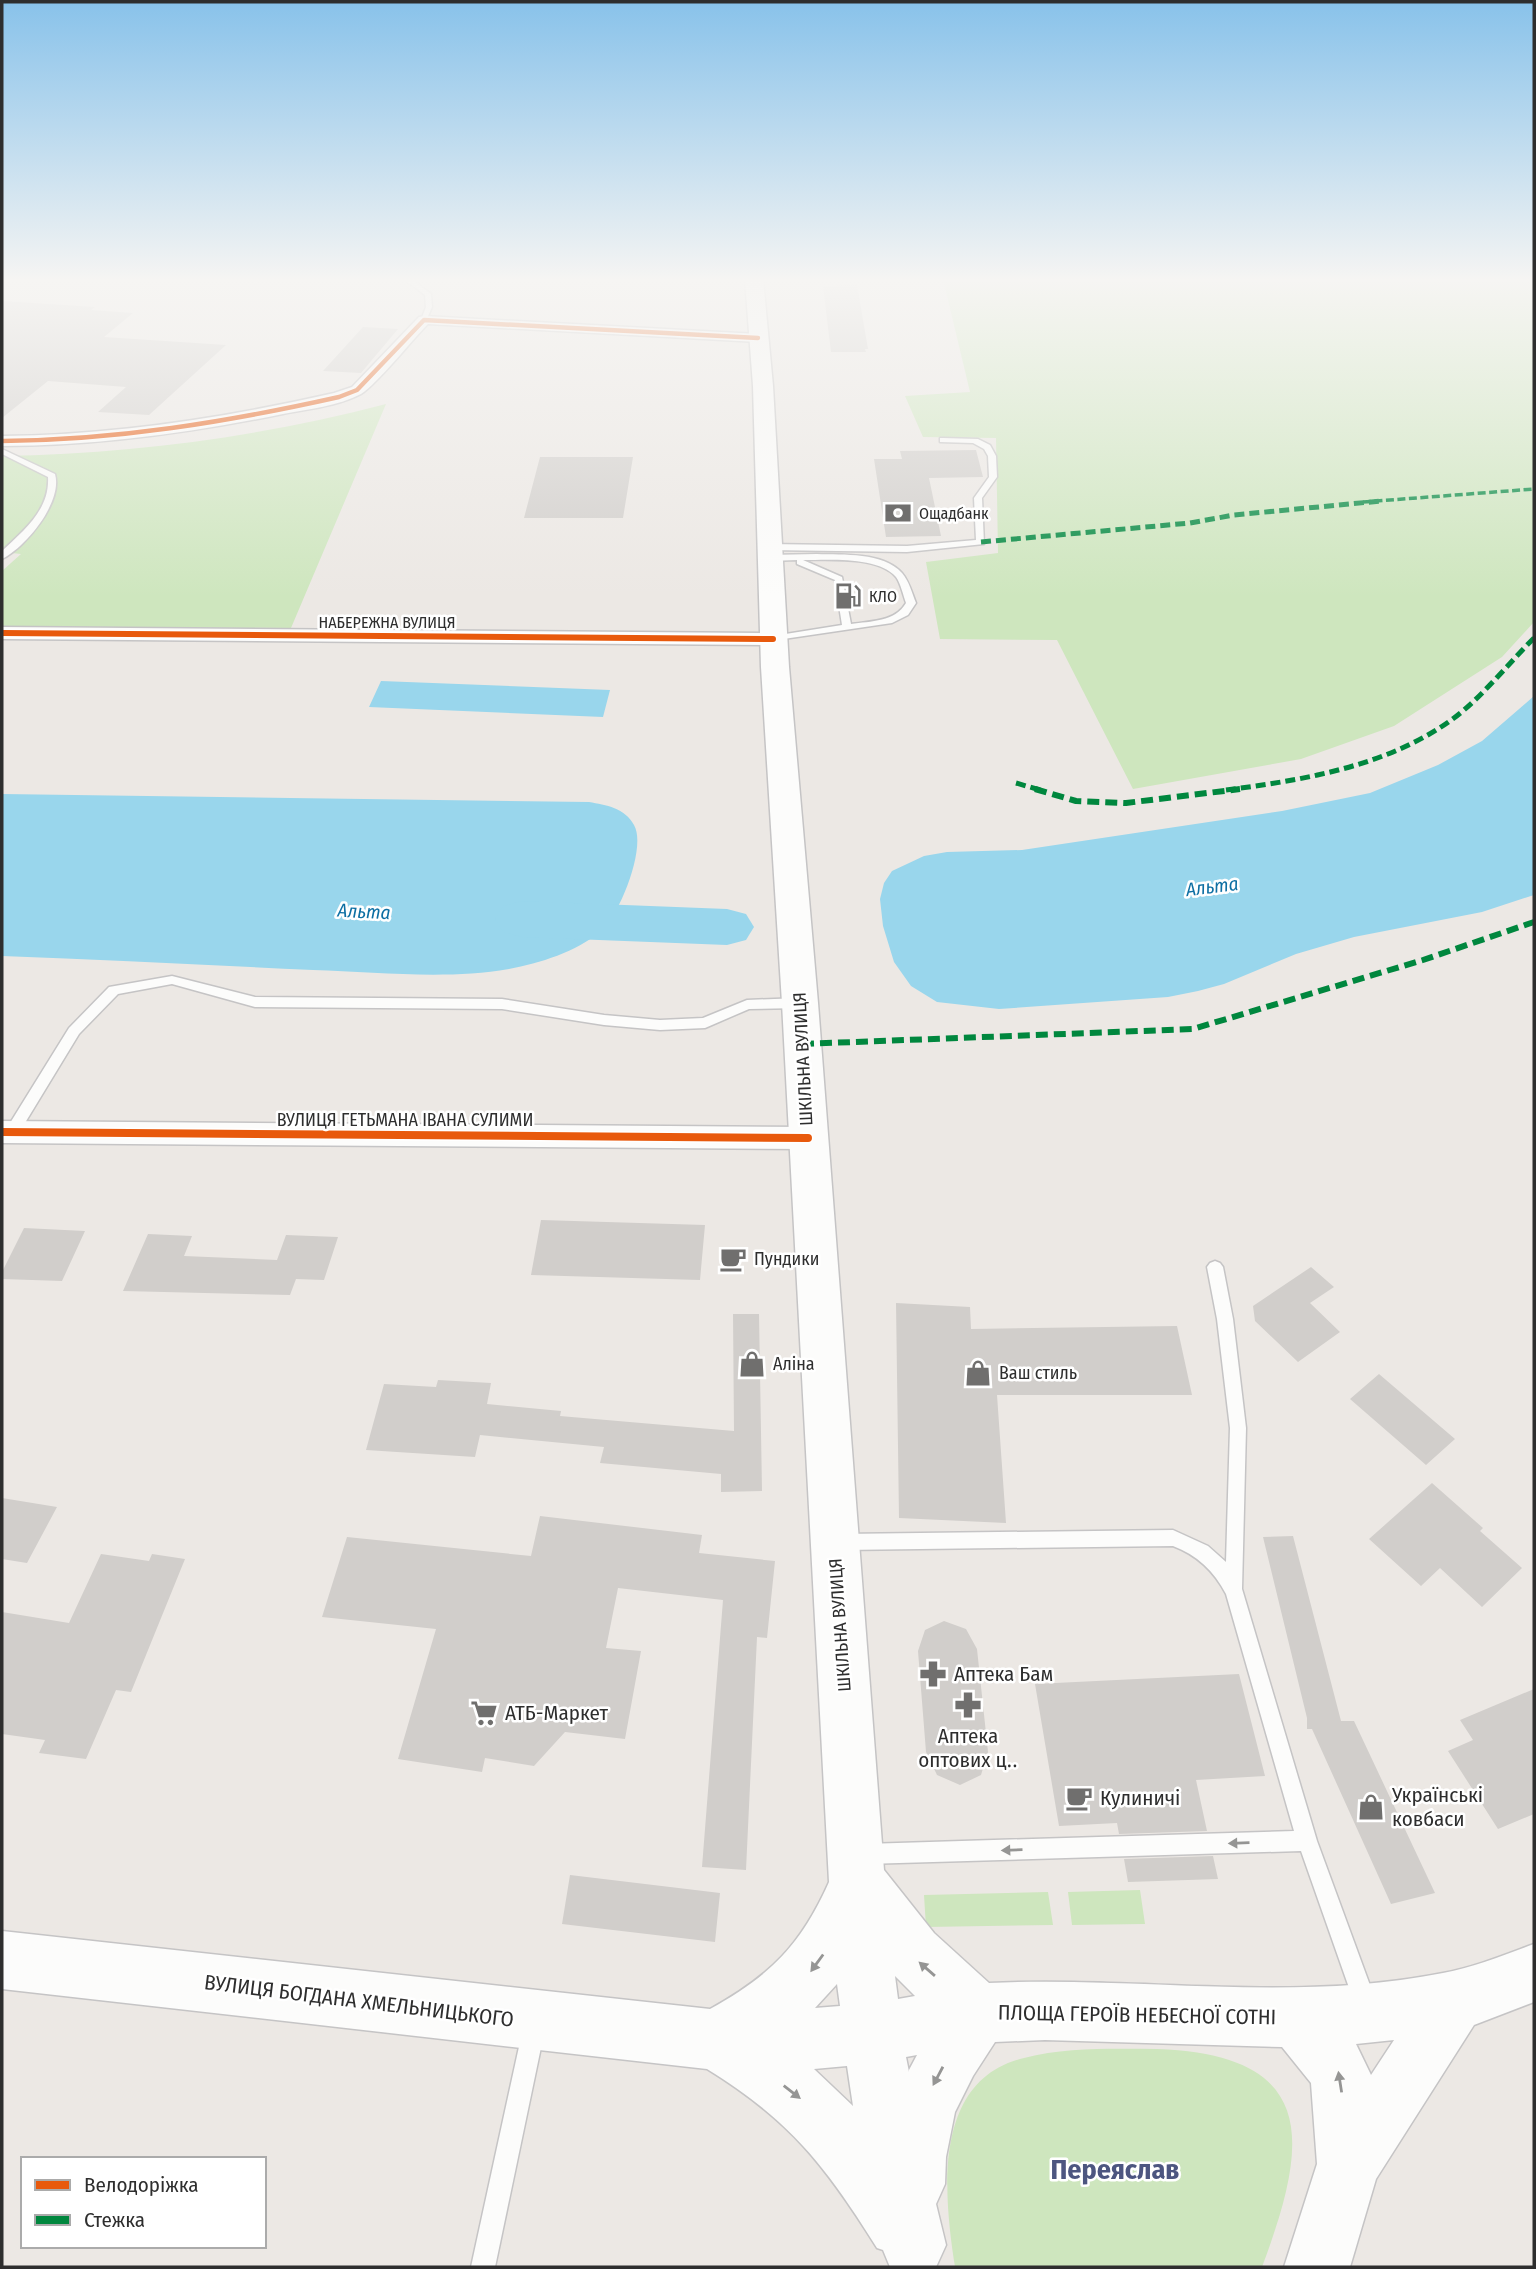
<svg xmlns="http://www.w3.org/2000/svg" width="1536" height="2269" font-family="'Fira Sans Condensed',sans-serif">
<style>
.green{fill:#cee6be}
.water{fill:#99d6ec}
.lines{fill:none;stroke-linecap:round;stroke-linejoin:round}
.river{fill:#99d6ec;fill-rule:evenodd}
.building{fill:#d1cecb}
.service-casing{stroke:#c5c4c5;stroke-width:3}
.minor-casing{stroke:#c5c4c5;stroke-width:3}
.secondary-casing{stroke:#c5c4c5;stroke-width:3}
.service{fill:#fcfcfb;fill-rule:evenodd}
.minor{fill:#fcfcfb;fill-rule:evenodd}
.secondary{fill:#fcfcfb;fill-rule:evenodd}
.quiet-far2{stroke:#00873e;stroke-width:3.5;stroke-dasharray:8 3.5;stroke-linecap:butt}
.quiet-far1{stroke:#00873e;stroke-width:5;stroke-dasharray:10 5;stroke-linecap:butt}
.quiet{stroke:#00873e;stroke-width:6;stroke-dasharray:12 6;stroke-linecap:butt}
.cycleway-far2-casing{stroke:#fff;stroke-width:7}
.cycleway-far1-casing{stroke:#fff;stroke-width:9}
.cycleway-casing{stroke:#fff;stroke-width:11}
.cycleway-far2{stroke:#e8590c;stroke-width:4.5}
.cycleway-far1{stroke:#e8590c;stroke-width:6}
.cycleway{stroke:#e8590c;stroke-width:8}
.oneway{fill:#959594}
.labels{text-anchor:middle;stroke-width:5;stroke-linejoin:round;paint-order:stroke}
.far-poi-label{font-size:16px;fill:#2e2e2e;stroke:#fff;text-anchor:start}
.far-street-label{font-size:16px;fill:#2e2e2e;stroke:#fff}
.street-label{font-size:18px;fill:#2e2e2e;stroke:#fff}
.poi-label{font-size:18px;fill:#2e2e2e;stroke:#fff;text-anchor:start}
.water-label{font-size:19px;font-style:italic;fill:#0d6fa3;stroke:#fff}
.near-poi-label{font-size:21px;fill:#2e2e2e;stroke:#fff;text-anchor:start}
.near-street-label{font-size:21px;fill:#2e2e2e;stroke:#fff}
.near-district-label{font-size:28px;font-weight:bold;fill:#4d5680;stroke:#fff}
</style>
<rect width="100%" height="100%" fill="#ece8e4"/>
<path class="green" d="M943 279H1534V622L1502 657 1394 726 1301 759 1133 789 1057 640 940 639 926 562 998 553 996 438 923 437 905 396 970 392Z
M386 404 291 628 2 627V571L21 554 2 552V456C131 454 260 437 386 404Z
M1140 1890 1145 1924 1072 1925 1068 1892Z
M1048 1892 1053 1925 926 1927 924 1895Z
M1157 2049C1321 2055 1308 2144 1262 2267H955C944 2196 931 2080 1024 2058 1067 2047 1113 2049 1157 2049Z"/>
<path class="water" d="M381 681 610 690 603 717 369 707Z
M1534 696V895L1482 912 1354 937 1296 954 1224 984 1198 991 1168 997 999 1009 937 1002 911 986 894 962 883 926 880 899 884 883 892 871 924 856 947 852 1022 850 1282 811 1370 793 1438 765 1482 741Z
M2 794 589 802C606 805 625 808 634 825 647 847 619 916 601 931 576 952 540 963 509 969 446 980 377 972 313 970 209 965 106 960 2 956Z"/>
<g class="lines">
<path class="river" d="M522 901 727 909 746 914 754 927 746 940 727 945 522 937 503 932 495 919 503 906Z"/>
</g>
<path class="building" d="M857 285 868 349H865L866 352H831L823 286Z
M2 301 95 307 91 310 133 313 104 337 226 345 149 415 98 412 126 387 48 381 2 418Z
M363 327 398 329 361 373 323 371Z
M976 450 983 477 929 478 941 536 886 537 874 459H902L900 451Z
M540 457H633L623 518H524Z
M541 1220 705 1225 700 1280 531 1275Z
M24 1228 85 1231 62 1281 2 1279V1272Z
M148 1234 192 1236 184 1256 277 1260 286 1235 338 1237 324 1280 296 1279 290 1295 123 1291Z
M1311 1267 1334 1287 1310 1303 1340 1332 1298 1362 1255 1321 1253 1306Z
M896 1303 970 1307 971 1329 1177 1326 1192 1395H997L1006 1523 899 1518Z
M733 1314H759L762 1491 721 1492V1474L600 1463 604 1447 480 1435 475 1457 366 1450 384 1384 436 1387 438 1380 491 1383 487 1404 561 1411 560 1416 734 1431Z
M1379 1374 1455 1439 1426 1465 1350 1399Z
M1432 1483 1483 1528 1480 1531 1522 1568 1482 1607 1440 1568 1421 1586 1369 1539Z
M2 1498 57 1507 27 1563 2 1559Z
M540 1516 702 1535 699 1553 775 1561 767 1638 757 1637 746 1870 702 1867 723 1600 618 1588 606 1648 641 1651 625 1739 565 1732 534 1766 485 1758 482 1772 398 1759 436 1629 322 1617 347 1537 531 1556Z
M1293 1536 1341 1721H1354L1435 1893 1391 1904 1312 1729H1307V1718L1263 1537Z
M101 1554 149 1561 152 1554 185 1559 131 1692 116 1690 86 1759 39 1753 45 1740 2 1734V1612L69 1623Z
M944 1621 966 1629 977 1649 988 1752 981 1775 960 1785 937 1775 926 1752 918 1651 925 1630Z
M1239 1674 1265 1776 1196 1780 1207 1831 1119 1834 1117 1823 1059 1826 1035 1684Z
M1534 1689V1814L1498 1829 1448 1751 1473 1740 1460 1720Z
M1213 1856 1218 1879 1128 1882 1124 1859Z
M570 1875 720 1893 715 1942 562 1924Z"/>
<g class="lines">
<g class="service-casing">
<path id="service" d="M404 279H411L431 294 432 307 426 321 421 320 426 307 425 295Z
M943 438 978 439 990 445 996 456 997 477 982 498 984 544 907 552 768 550 764 547 768 544 907 546 976 540 974 498 989 477 988 456 984 449 973 443 940 442V438Z
M2 449 55 474C63 502 26 547 2 559V551C23 531 50 510 48 477L2 454Z
M817 554C843 555 883 552 902 573 909 581 912 593 916 603L908 615 892 623 770 641V637L773 636 842 625 835 580 797 564V560L769 561 765 558 769 555ZM803 560C828 560 878 556 896 577 901 584 903 595 906 603 895 622 871 621 851 624L842 577Z
M172 976 255 997 502 999 604 1015 660 1020 703 1018 747 1000 800 998 806 1003 800 1008 749 1009 705 1028 660 1030 604 1025 502 1009 255 1007 172 984 118 994 79 1034 17 1136H7L5 1132 7 1128 69 1028 109 987Z
M1215 1261 1220 1263 1223 1267 1233 1319 1246 1428 1242 1589 1317 1841 1375 1999 1372 2007 1364 2010 1356 2007 1353 1999 1301 1851 865 1864 858 1861 855 1854 858 1847 865 1844 1294 1831 1226 1594C1214 1571 1197 1555 1173 1546L842 1550 836 1548 833 1542 836 1536 842 1534 1173 1530 1208 1546 1226 1562 1230 1428 1217 1319 1207 1267 1210 1263Z
M533 2022 541 2025 544 2033 495 2267H471L522 2033 525 2025Z"/>
</g>
<g class="minor-casing">
<path id="minor" d="M424 316 758 334 765 338 758 342 428 324C412 340 377 384 361 394 339 406 308 409 283 414 190 433 97 446 2 446V436C115 435 224 418 334 393L352 387 419 317Z
M2 627 773 633 783 639 773 645 2 639Z
M2 1121 808 1127 818 1130 822 1138 818 1146 808 1149 2 1143Z"/>
</g>
<g class="secondary-casing">
<path id="secondary" d="M745 279H763L773 386 789 667 818 1003 884 1870 934 1933 989 1983C1140 1976 1293 2003 1443 1973 1475 1967 1504 1955 1534 1944V2002L1474 2025 1376 2179 1350 2267H1284L1317 2164 1311 2083 1282 2047 1045 2040 995 2042 973 2076 955 2112 946 2157 945 2184 936 2204 946 2245 936 2267H890L883 2250 877 2248C826 2166 790 2120 707 2069L2 1989V1931L710 2009C770 1976 801 1945 829 1882L782 1003 761 667 753 386ZM895 1976 915 1996 898 1999ZM837 1984 840 2006 815 2008ZM1394 2040 1371 2075 1356 2044ZM917 2055 909 2070V2072L906 2057ZM847 2066 853 2106 814 2069Z"/>
</g>
<use href="#service" class="service"/>
<use href="#minor" class="minor"/>
<use href="#secondary" class="secondary"/>
<path class="quiet-far2" d="M1363 502 1534 489"/>
<path class="quiet-far1" d="M981 542 1190 523 1234 515 1381 501
M1016 783 1040 790
M1226 790C1304 780 1389 766 1454 718 1481 698 1510 662 1534 638"/>
<path class="quiet" d="M1035 789 1076 801 1126 803 1240 789
M802 1044 1193 1029 1423 960 1534 922"/>
<g class="cycleway-far2-casing">
<path id="cycleway-far2" d="M2 441C117 440 227 422 339 397L357 390 424 320 758 338"/>
</g>
<g class="cycleway-far1-casing">
<path id="cycleway-far1" d="M2 633 773 639"/>
</g>
<g class="cycleway-casing">
<path id="cycleway" d="M2 1132 808 1138"/>
</g>
<use href="#cycleway-far2" class="cycleway-far2"/>
<use href="#cycleway-far1" class="cycleway-far1"/>
<use href="#cycleway" class="cycleway"/>
</g>
<defs><path id="oneway-solid" d="M-6-.8H1V-3.2L6.5 0L1 3.2V.8H-6Z" transform="scale(1.75)"/></defs>
<g class="oneway">
<use href="#oneway-solid" transform="translate(1239 1843) rotate(178)"/>
<use href="#oneway-solid" transform="translate(1012 1850) rotate(178)"/>
<use href="#oneway-solid" transform="translate(817 1963) rotate(126)"/>
<use href="#oneway-solid" transform="translate(927 1969) rotate(-139)"/>
<use href="#oneway-solid" transform="translate(938 2076) rotate(118)"/>
<use href="#oneway-solid" transform="translate(1340 2082) rotate(-99)"/>
<use href="#oneway-solid" transform="translate(792 2092) rotate(38)"/>
</g>
<linearGradient id="sky" x2="0" y2="1"><stop stop-color="#88c2ea"/><stop offset="0.47" stop-color="#f6f5f3"/><stop offset="1" stop-color="#f6f5f3" stop-opacity="0"/></linearGradient>
<rect width="1536" height="597" fill="url(#sky)"/>
<defs>
<g id="bank-bare" transform="scale(2.1)"><path d="M-6-4H6V4H-6ZM0-2.3a2.3 2.3 0 1 0 0 4.6a2.3 2.3 0 1 0 0-4.6Z" fill="#706f6e" stroke="#fff" stroke-width="2.5" paint-order="stroke"/></g>
<g id="fuel-bare" transform="scale(2.1)"><path d="M-5.5-6h7V0h2V4h1.3V-2.5L3-4.5l.8-.8L6-3V5H2.5V1h-1V6h-7ZM-4.2-4.7v3.2H.2V-4.7Z" fill="#706f6e" stroke="#fff" stroke-width="2.5" paint-order="stroke"/></g>
<g id="cafe-bare" transform="scale(2.1)"><path d="M-5.5-4.5H6V0H3Q3 3.5 0 3.5H-2.5Q-5.5 3.5-5.5 0ZM3-3.2v2h1.7v-2ZM-6 4.5H4V6H-6Z" fill="#706f6e" stroke="#fff" stroke-width="2.5" paint-order="stroke"/></g>
<g id="shop-bare" transform="scale(2.1)"><path d="M-5-2.5h2.3a2.7 3.5 0 0 1 5.4 0H5L5.5 6h-11ZM-1.5-2.5h3a1.5 2.3 0 0 0-3 0Z" fill="#706f6e" stroke="#fff" stroke-width="2.5" paint-order="stroke"/></g>
<g id="pharmacy-bare" transform="scale(2.1)"><path d="M-2-6h4v4h4v4h-4v4h-4v-4h-4v-4h4Z" fill="#706f6e" stroke="#fff" stroke-width="2.5" paint-order="stroke"/></g>
<g id="supermarket-bare" transform="scale(2.1)"><path d="M-6-5.5h2.5l.6 2H6L4.5 2H-2.5L-4.4-4H-6ZM-1.5 3.2a1.3 1.3 0 1 0 .1 0ZM3 3.2a1.3 1.3 0 1 0 .1 0Z" fill="#706f6e" stroke="#fff" stroke-width="2.5" paint-order="stroke"/></g>
</defs>
<g fill-rule="evenodd">
<use href="#bank-bare" x="898" y="513"/>
<use href="#fuel-bare" x="848" y="596"/>
<use href="#cafe-bare" x="733" y="1259"/>
<use href="#shop-bare" x="752" y="1364"/>
<use href="#shop-bare" x="978" y="1373"/>
<use href="#pharmacy-bare" x="933" y="1674"/>
<use href="#pharmacy-bare" x="968" y="1705"/>
<use href="#supermarket-bare" x="484" y="1713"/>
<use href="#cafe-bare" x="1079" y="1798"/>
<use href="#shop-bare" x="1371" y="1807"/>
</g>
<g class="labels">
<g class="far-poi-label">
<text x="919" y="519">Ощадбанк</text>
<text x="869" y="602">КЛО</text>
</g>
<g class="far-street-label">
<text x="387" y="628">НАБЕРЕЖНА ВУЛИЦЯ</text>
</g>
<g class="street-label">
<text transform="translate(803 1059) rotate(-93)" y="6">ШКІЛЬНА ВУЛИЦЯ</text>
<text x="405" y="1126">ВУЛИЦЯ ГЕТЬМАНА ІВАНА СУЛИМИ</text>
<text transform="translate(840 1625) rotate(-94)" y="6">ШКІЛЬНА ВУЛИЦЯ</text>
</g>
<g class="poi-label">
<text x="754" y="1265">Пундики</text>
<text x="773" y="1370">Аліна</text>
<text x="999" y="1379">Ваш стиль</text>
</g>
<g class="water-label">
<text transform="translate(1212 886) rotate(-7)" y="7">Альта</text>
<text transform="translate(364 911) rotate(3)" y="7">Альта</text>
</g>
<g class="near-poi-label">
<text x="954" y="1681">Аптека Бам</text>
<text x="505" y="1720">АТБ-Маркет</text>
<text x="968" y="1743" text-anchor="middle">Аптека<tspan x="968" dy="24">оптових ц‥</tspan></text>
<text x="1392" y="1802">Українські<tspan x="1392" dy="24">ковбаси</tspan></text>
<text x="1100" y="1805">Кулиничі</text>
</g>
<g class="near-street-label">
<text transform="translate(359 2001) rotate(7)" y="7">ВУЛИЦЯ БОГДАНА ХМЕЛЬНИЦЬКОГО</text>
<text transform="translate(1137 2015) rotate(1)" y="7">ПЛОЩА ГЕРОЇВ НЕБЕСНОЇ СОТНІ</text>
</g>
<g class="near-district-label">
<text x="1115" y="2179">Переяслав</text>
</g>
</g>
<rect width="1536" height="2269" fill="none" stroke="#2e2e2e" stroke-width="7"/>
<rect x="21" y="2157" width="245" height="91" fill="#ffffff" stroke="#ababab" stroke-width="2"/>
<rect x="35" y="2180" width="35" height="10" fill="#e8590c" stroke="#ababab" stroke-width="2"/>
<text x="84" y="2192" font-size="21" fill="#2e2e2e">Велодоріжка</text>
<rect x="35" y="2215" width="35" height="10" fill="#00873e" stroke="#ababab" stroke-width="2"/>
<text x="84" y="2227" font-size="21" fill="#2e2e2e">Стежка</text>
</svg>
